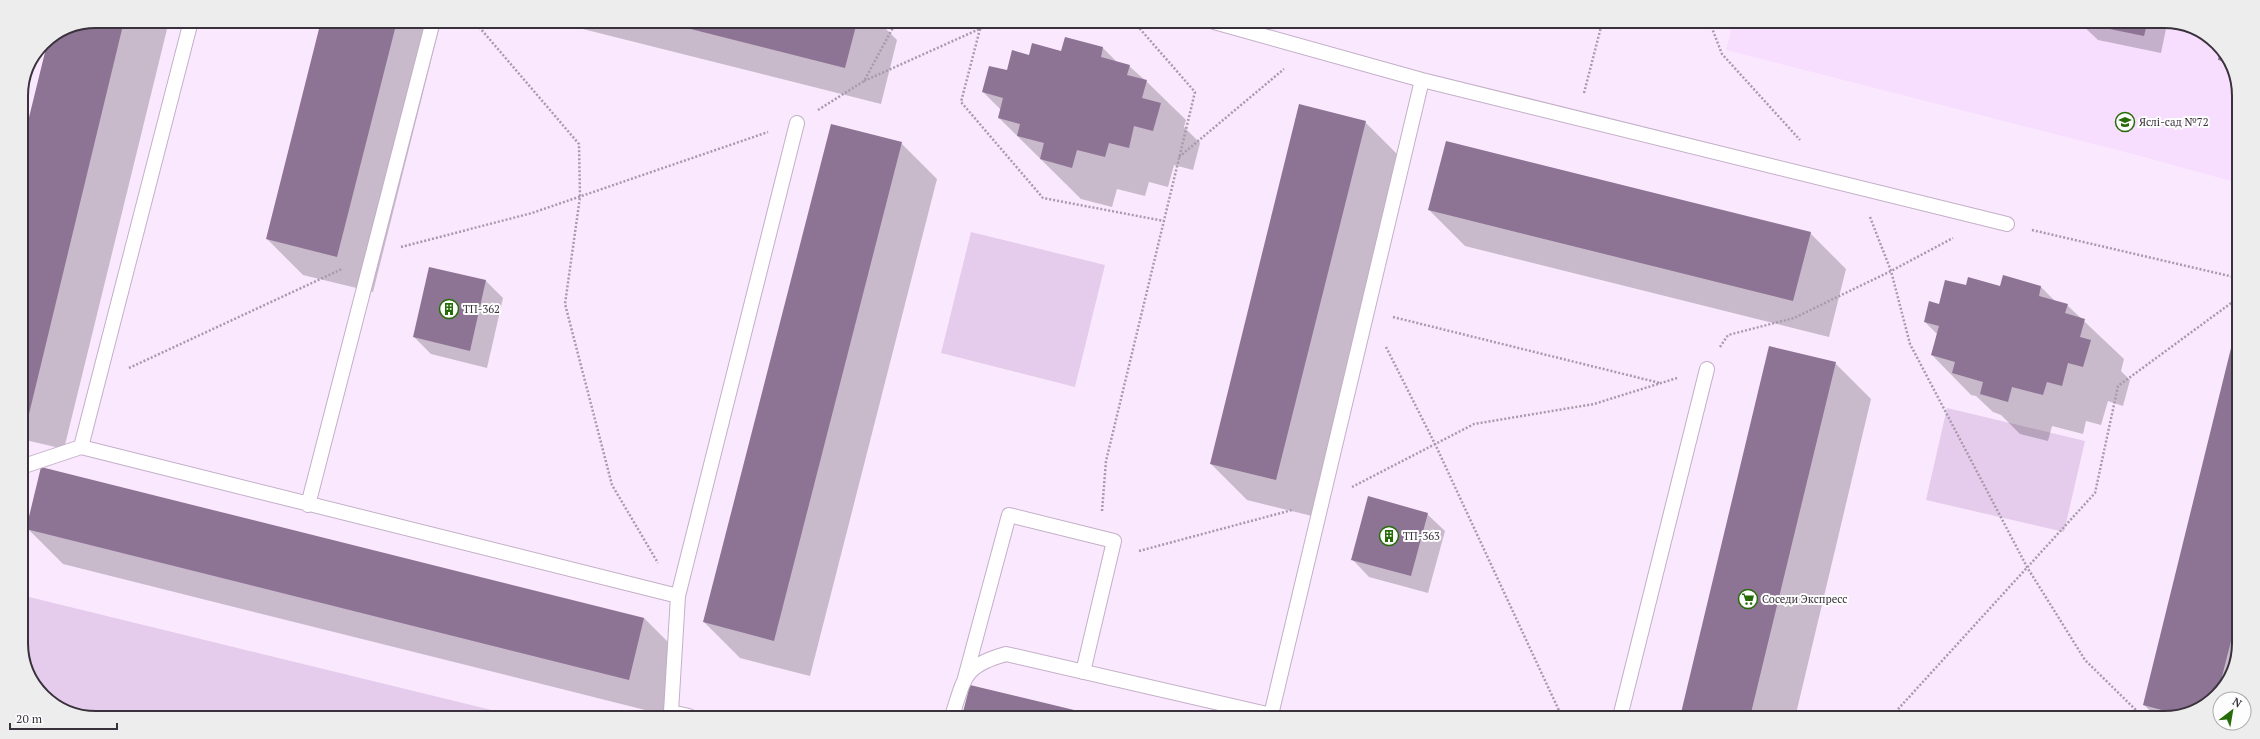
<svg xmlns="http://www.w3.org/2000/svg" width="2260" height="739" font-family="'PT Serif',serif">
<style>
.built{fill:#f7ddfe}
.green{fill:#e5ccec}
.shadow{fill:#0003}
.building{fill:#8d7394}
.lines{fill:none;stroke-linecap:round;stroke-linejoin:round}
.service-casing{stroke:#c3afc8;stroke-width:16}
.path{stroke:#a79aaa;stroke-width:2.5;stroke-dasharray:2 2;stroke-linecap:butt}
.service{stroke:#fff;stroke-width:14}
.labels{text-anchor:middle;stroke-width:4;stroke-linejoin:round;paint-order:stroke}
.poi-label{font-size:11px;fill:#39313b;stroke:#fdfdfd;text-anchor:start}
.rim{fill:none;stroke:#39313b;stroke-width:2}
</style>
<rect width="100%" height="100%" fill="#fae9fe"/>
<path class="built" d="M1733 23 2183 24 2223 50 2239 91 2238 183 2133 154 1726 50Z"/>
<path class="green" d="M971 232 1105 265 1075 387 941 353Z
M1947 408 2085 441 2064 532 1926 500Z
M21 595 516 716 77 715 37 689 21 648Z"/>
<path class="shadow" d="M96 21H169L64 449 21 439V154L49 39 68 27Z
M322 21H441L373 292 303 275 267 239Z
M555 22H879L897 40 881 104Z
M2081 24H2167L2161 53 2098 40Z
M1103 48 1118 63 1129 66 1146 81 1186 120 1184 127 1200 143 1193 170 1174 165 1168 187 1149 182 1145 196 1117 189 1112 207 1081 199 999 118 1001 110 983 92 1030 56Z
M2221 49 2223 50 2232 72 2219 59Z
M1365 122 1401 158 1312 516 1247 500 1211 464Z
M901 143 937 179 810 676 740 658 704 622Z
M1429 210 1810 233 1846 269 1829 337 1465 246Z
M430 268 486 281 503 298 487 368 431 354 414 337Z
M2004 277 2041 287 2055 301 2067 305 2124 359 2121 371 2130 380 2123 406 2108 401 2101 425 2086 421 2083 434 2052 426 2048 441 2020 434 2001 415 1993 412 1976 396 1971 395 1932 355 1937 334 1925 322 1940 305 1967 287H2001Z
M2238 342 2236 662 2210 702 2164 718H2158L2144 705Z
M1770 347 1835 363 1871 399 1795 718 1681 717Z
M42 468 644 618 680 654 665 715 63 564 27 528Z
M1427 514 1445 531 1428 593 1369 577 1352 559Z
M970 686 1098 717 963 716Z"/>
<path class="building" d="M96 21H124L29 414 21 412V150L48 40 68 27Z
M321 21H397L337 257 266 239Z
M663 22H857L845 68Z
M2085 24H2147L2144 36Z
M1065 37 1103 47 1101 57 1130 65 1127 75 1147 80 1142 98 1161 103 1153 131 1134 126 1129 148 1109 143 1105 157 1077 150 1072 168 1040 159 1044 143 1017 136 1020 124 998 118 1003 98 982 92 989 66 1007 70 1012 50 1029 55 1032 43 1061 51Z
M2220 48 2223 50 2228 62 2218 60Z
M1299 104 1366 121 1276 480 1210 464Z
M831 124 902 142 774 641 703 622Z
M1446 141 1811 232 1793 301 1428 210Z
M429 267 486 280 470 351 413 337Z
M2003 275 2041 286 2039 296 2068 304 2065 313 2085 319 2080 337 2091 340 2083 367 2068 363 2062 386 2047 382 2043 395 2012 387 2008 402 1980 394 1983 382 1952 373 1955 362 1931 355 1939 326 1924 322 1929 301 1939 304 1945 280 1966 285 1968 277 2000 286Z
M2233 340 2238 341 2237 618 2219 688 2210 702 2177 714 2143 705Z
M1769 346 1836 362 1750 717H1680Z
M41 467 644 618 629 680 26 529Z
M1368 496 1428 513 1411 576 1351 560Z
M970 685 1099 716V717L962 716Z"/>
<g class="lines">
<g class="service-casing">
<path id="service" d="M1214 22 1422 80 2007 224
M81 447 678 596 797 123
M21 467 81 447 191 21
M308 505 433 21
M678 596 671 712 689 716
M965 678 1009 515 1114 541 1083 672
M952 716C965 677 963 666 1006 654L1271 715 1422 80
M1620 717 1707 369"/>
</g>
<path class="path" d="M474 21 579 144 580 197 565 304 612 485 658 563
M1710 23 1722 54 1800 140
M980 29 961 102 1043 198 1164 221
M864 81 995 22
M1584 93 1602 23
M818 110 864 81 896 22
M1179 157 1284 69
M1870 217 1891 271 1910 344 2027 567 2085 660 2144 718
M2032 230 2238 278
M401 247 532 213 768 132
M1393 317 1660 383
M1386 347 1435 444 1562 717
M1720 347 1728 335 1794 318 1891 271 1953 238
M129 368 342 269
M1352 487 1474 424 1594 404 1677 378
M1102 511 1106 461 1195 92 1134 22
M1139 551 1292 510
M21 643V646
M1890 718 2095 493 2118 386 2238 298"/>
<use href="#service" class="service"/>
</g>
<defs>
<g id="school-ring" transform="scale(1)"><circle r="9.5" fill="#fdfdfd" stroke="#256c08" stroke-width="1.5"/><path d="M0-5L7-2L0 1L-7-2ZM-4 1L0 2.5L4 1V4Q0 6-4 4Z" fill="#256c08"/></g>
<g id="building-ring" transform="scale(1)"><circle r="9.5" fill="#fdfdfd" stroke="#256c08" stroke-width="1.5"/><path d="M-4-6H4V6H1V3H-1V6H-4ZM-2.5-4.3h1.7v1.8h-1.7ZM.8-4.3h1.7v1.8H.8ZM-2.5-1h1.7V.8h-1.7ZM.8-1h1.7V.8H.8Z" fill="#256c08"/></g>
<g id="supermarket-ring" transform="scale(1)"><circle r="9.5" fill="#fdfdfd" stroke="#256c08" stroke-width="1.5"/><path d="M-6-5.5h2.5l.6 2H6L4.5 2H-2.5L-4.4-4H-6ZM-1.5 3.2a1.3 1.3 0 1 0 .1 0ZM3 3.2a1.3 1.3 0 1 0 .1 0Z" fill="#256c08"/></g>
</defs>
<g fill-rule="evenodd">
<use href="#school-ring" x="2125" y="122"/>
<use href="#building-ring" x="449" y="309"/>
<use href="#building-ring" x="1389" y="536"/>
<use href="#supermarket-ring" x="1748" y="599"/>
</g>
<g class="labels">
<g class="poi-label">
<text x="2139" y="126">Яслі-сад №72</text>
<text x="463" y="313">ТП-362</text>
<text x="1403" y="540">ТП-363</text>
<text x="1762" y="603">Соседи Экспресс</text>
</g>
</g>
<path d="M0 0H2260V739H0ZM96 28H2164A68 68 0 0 1 2232 96V643A68 68 0 0 1 2164 711H96A68 68 0 0 1 28 643V96A68 68 0 0 1 96 28Z" fill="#ededed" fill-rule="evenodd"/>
<path class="rim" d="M96 28H2164A68 68 0 0 1 2232 96V643A68 68 0 0 1 2164 711H96A68 68 0 0 1 28 643V96A68 68 0 0 1 96 28Z"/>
<g transform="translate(2232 711) rotate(31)"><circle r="19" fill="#fdfdfd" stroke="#afabaf"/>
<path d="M0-3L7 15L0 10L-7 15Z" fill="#256c08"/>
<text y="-6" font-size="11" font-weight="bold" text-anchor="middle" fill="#39313b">N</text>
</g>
<path d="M10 723v6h107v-6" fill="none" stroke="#39313b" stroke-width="2"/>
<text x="16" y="723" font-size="12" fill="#39313b" stroke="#fdfdfd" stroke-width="3" paint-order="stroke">20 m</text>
</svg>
